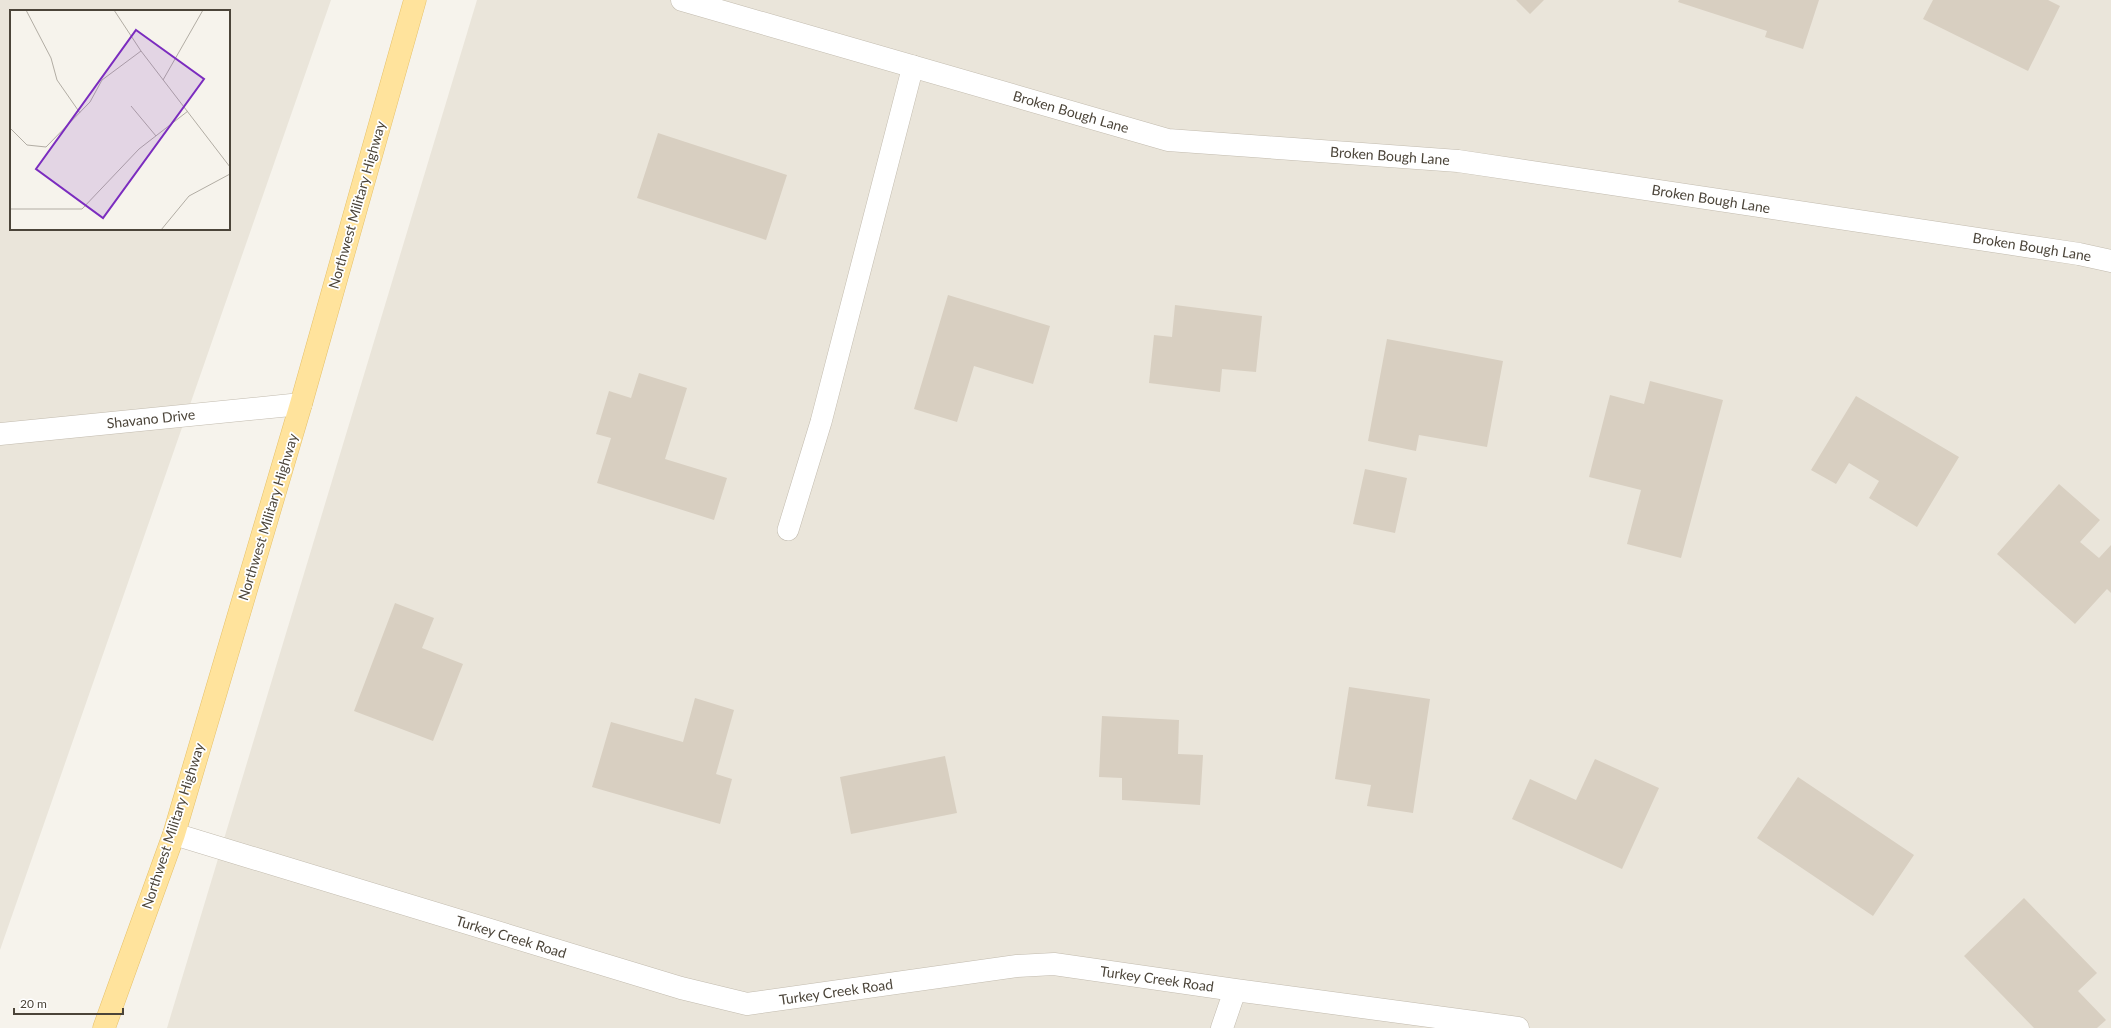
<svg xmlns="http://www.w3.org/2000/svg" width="2111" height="1028" font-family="Lato,sans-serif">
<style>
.residential{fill:#eae5da;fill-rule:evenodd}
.building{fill:#d8cfc1}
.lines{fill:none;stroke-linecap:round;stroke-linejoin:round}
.service-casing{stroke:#c2bbae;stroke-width:22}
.minor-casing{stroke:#c2bbae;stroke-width:23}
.primary-casing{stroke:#e6c16a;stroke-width:23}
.service{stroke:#fff;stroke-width:21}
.minor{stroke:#fff;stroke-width:22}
.primary{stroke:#ffe39c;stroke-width:22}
.labels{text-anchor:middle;stroke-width:3.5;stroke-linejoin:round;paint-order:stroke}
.street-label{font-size:14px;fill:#4b4439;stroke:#fff}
.inset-road{fill:none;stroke:#b2ada4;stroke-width:1}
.view{fill:#7b2cbf;fill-opacity:0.15;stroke:#7b2cbf;stroke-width:2}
.inset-edge{fill:none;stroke:#4b4439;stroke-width:2}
</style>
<rect width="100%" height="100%" fill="#f6f3ec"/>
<path class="residential" d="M0 0H331L0 950ZM11 11H229V229H11Z
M477 0H2111V1028H167Z"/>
<path class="building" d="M1516 0H1544L1530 14Z
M1679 0H1819L1803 49 1765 37 1767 31 1678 2Z
M1933 0H2048L2060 6 2028 71 1923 19Z
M658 133 787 175 766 240 637 198Z
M948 295 1050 326 1033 384 974 366 957 422 914 409Z
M1175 305 1262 316 1256 372 1222 369 1220 392 1149 383 1154 335 1172 337Z
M1387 339 1503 361 1487 447 1419 435 1416 451 1368 441Z
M639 373 687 388 665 459 727 478 714 520 597 483 611 438 596 434 609 391 631 398Z
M1650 381 1723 400 1681 558 1627 544 1641 490 1589 477 1610 395 1644 404Z
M1856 396 1959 457 1917 527 1869 498 1879 481 1849 463 1836 484 1811 470Z
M1365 469 1407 478 1395 533 1353 524Z
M2059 484 2100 520 2080 542 2099 558 2111 545V593L2107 589 2075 624 1997 554Z
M395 603 434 618 422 648 463 664 433 741 354 711Z
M1349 687 1430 699 1413 813 1367 806 1371 785 1335 779Z
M695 698 734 710 716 774 732 779 720 824 592 787 611 722 683 742Z
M1102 716 1179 720 1178 754 1203 755 1200 805 1122 800V778L1099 777Z
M945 756 957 813 851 834 840 777Z
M1595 759 1659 788 1622 869 1512 819 1530 779 1576 800Z
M1798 777 1914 855 1873 916 1757 838Z
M2024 898 2097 973 2078 991 2106 1020 2097 1028H2034L1964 956Z"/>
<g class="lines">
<g class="service-casing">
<path id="service" d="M788 530 821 422 913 66"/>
</g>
<g class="minor-casing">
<path id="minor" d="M682 0 1168 140 1458 161 2079 254 2111 261
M0 434 301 404
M174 834 681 988 747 1004 1017 966 1054 964 1235 990 1518 1028
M1222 1028 1235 990"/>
</g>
<g class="primary-casing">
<path id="primary" d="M104 1028 174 834 301 404 415 0"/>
</g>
<use href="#service" class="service"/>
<use href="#minor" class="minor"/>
<use href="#primary" class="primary"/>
</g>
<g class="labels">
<g class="street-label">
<text transform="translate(1071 112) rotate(16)" y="5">Broken Bough Lane</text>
<text transform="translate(1390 156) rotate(4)" y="5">Broken Bough Lane</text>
<text transform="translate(1711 199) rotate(9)" y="5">Broken Bough Lane</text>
<text transform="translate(357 205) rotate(-74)" y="5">Northwest Military Highway</text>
<text transform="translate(2032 247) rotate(9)" y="5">Broken Bough Lane</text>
<text transform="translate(151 419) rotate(-6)" y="5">Shavano Drive</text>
<text transform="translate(268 517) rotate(-73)" y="5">Northwest Military Highway</text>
<text transform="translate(173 826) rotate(-72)" y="5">Northwest Military Highway</text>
<text transform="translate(511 937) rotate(17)" y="5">Turkey Creek Road</text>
<text transform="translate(1157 979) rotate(8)" y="5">Turkey Creek Road</text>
<text transform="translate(836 992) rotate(-8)" y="5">Turkey Creek Road</text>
</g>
</g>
<g transform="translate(10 10)">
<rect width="220" height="220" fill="#f6f3ec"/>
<path class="inset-road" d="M16 0 41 48 47 70 70 103M104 0 131 41 220 157M153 70 193 0M121 96 146 126M0 118 17 135 36 137 80 92 92 70 131 41M0 199H72L129 139 178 101M151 220 179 186 220 164"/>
<path class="view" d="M126 20 194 69 93 208 26 159Z"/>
<rect width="220" height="220" class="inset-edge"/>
</g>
<path d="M14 1008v6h109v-6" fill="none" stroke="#4b4439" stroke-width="2"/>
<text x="20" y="1008" font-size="12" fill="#4b4439" stroke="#ffffff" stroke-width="3" paint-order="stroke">20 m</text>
</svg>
